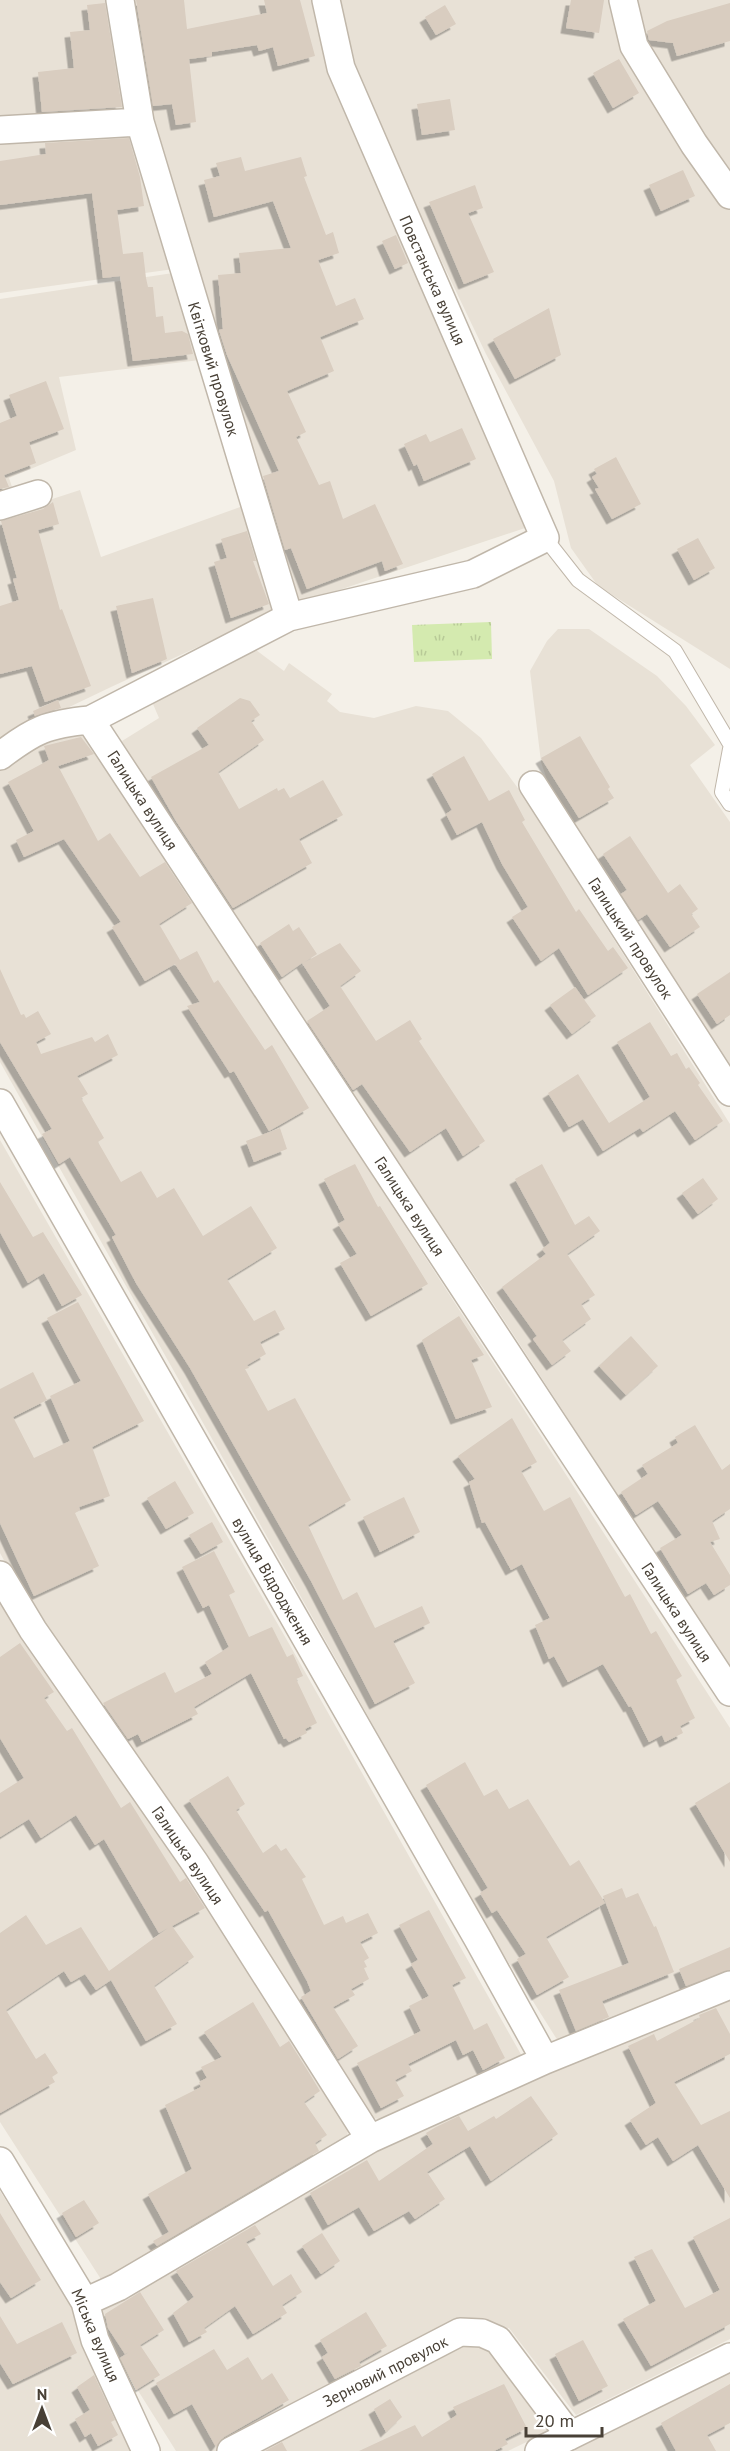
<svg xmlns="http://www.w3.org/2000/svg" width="730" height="2451" font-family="'PT Sans',sans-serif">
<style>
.residential{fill:#e8e1d6}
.grass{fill:url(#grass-tufts)}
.building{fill:#d9cdc0;filter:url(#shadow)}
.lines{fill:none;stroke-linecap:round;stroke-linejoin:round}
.lane-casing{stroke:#c0b7aa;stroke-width:16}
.street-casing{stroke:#c0b7aa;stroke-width:30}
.lane{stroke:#fff;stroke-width:14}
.street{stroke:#fff;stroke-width:27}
.labels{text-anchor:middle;stroke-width:5;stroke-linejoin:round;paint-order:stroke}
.street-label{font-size:16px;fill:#484036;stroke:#fff}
</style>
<defs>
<pattern id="grass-tufts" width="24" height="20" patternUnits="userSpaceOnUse" patternTransform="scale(1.5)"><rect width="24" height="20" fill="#d4eaaf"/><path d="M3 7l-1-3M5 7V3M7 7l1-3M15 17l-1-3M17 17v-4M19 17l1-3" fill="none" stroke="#b8ca97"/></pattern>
<filter id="shadow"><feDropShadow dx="-5.5" dy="5.5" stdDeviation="0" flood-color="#0004"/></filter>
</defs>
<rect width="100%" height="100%" fill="#f4f0e8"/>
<path class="residential" d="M0 0H112L130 114 0 125Z
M128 0H320L529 498 525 528 297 604 217 356 158 131 143 113Z
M332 0H616L730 200V669L598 586 571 548 554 481 486 354 410 195 365 112Z
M632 0H730V186L680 117 636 20Z
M137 127 174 269 0 293V134Z
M173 273 200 360 59 377 76 450 9 478 12 487 0 492V299Z
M80 490 101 557 243 506 278 610 111 687 13 734 0 744V516Z
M558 629H589L657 676 686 706 715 745 690 765 730 822V1072L553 798 541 762 530 671 547 641Z
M256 650 284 671 289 663 332 694 327 701 340 712 374 718 416 706 448 711 481 738 523 795 730 1124V1668L487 1294 169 823 122 741 159 718 150 697Z
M72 728 91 741 730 1728V1978L563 2049 490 1933 0 1062V762Z
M0 1140 292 1649 527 2065 395 2121 371 2118 234 1897 40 1625 0 1553Z
M0 1596 186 1869 348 2127 347 2145 106 2287 0 2122Z
M730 1998V2339L576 2415 509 2328 455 2326 219 2451H176L98 2327 95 2305 372 2152 458 2109Z
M0 2191 68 2300 139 2451H0Z
M460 2337 485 2339 549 2431 508 2451H247Z
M730 2371V2451H571L580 2447Z"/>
<path class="grass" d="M491 622 492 659 414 662 412 625Z"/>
<path class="building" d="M136 0H184L187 29 267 13 264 0H300L315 56 278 66 273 47 259 51 257 45 212 52V56L189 59 196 122 176 125 172 104 153 106Z
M571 0H604L599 33 566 28Z
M105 3 122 107 42 112 38 72 74 68 70 32 90 30 87 5Z
M730 3V41L677 56 673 43 649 40 647 31 667 21Z
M445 5 456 24 436 35 425 17Z
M619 59 639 93 613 108 593 73Z
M450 99 455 130 422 135 417 104Z
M129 138 140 177 144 206 117 210 123 254 143 252 146 278 148 287H153L156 317 163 316 165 333 182 331 188 334 193 354 133 361 120 276 103 278 92 193 0 205V161L46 154 45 143Z
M241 157 245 171 301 157 307 176 304 177 326 235 333 232 339 253 318 260 336 306 355 298 364 319 320 337 334 371 287 391 306 432 296 437 319 485 330 481 343 519 375 504 403 564 385 571 382 561 307 589 291 548 285 550 263 476 279 471 227 355 219 330 223 329 218 275 241 273 239 253 291 248 273 201 214 217 204 180 220 176 216 163Z
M683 170 695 196 661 211 649 185Z
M475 185 483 208 468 213 494 272 464 284 429 202Z
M396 235 408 263 395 269 382 241Z
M549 308 561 355 515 379 493 339Z
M46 381 64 429 29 442 36 463 4 475 9 487 0 489V423L17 416 9 395Z
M462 428 476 459 424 481 417 464 414 466 404 444 426 434 430 442Z
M616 457 641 504 612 519 595 489 599 488 592 477 597 474 594 469Z
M53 502 59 524 38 530 60 610 62 609 91 686 45 702 32 666 0 674V606L19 600 13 579 17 578 1 521 43 509Z
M247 531 256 561H253L269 604 231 618 214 562 227 558 221 539Z
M698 538 715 568 694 580 677 549Z
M153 598 167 659 132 673 116 606Z
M240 698 250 701 260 715 251 721 264 740 218 772 239 809 277 788 278 791 284 788 290 798 323 780 343 815 299 839 312 863 233 908 176 821 151 777 209 745 197 728Z
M58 700 61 708 35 716 33 711Z
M580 736 610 787 608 789 614 798 579 818 541 758Z
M81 737 94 754 58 766 98 841 110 833 140 877 165 862 192 903 159 924 180 960 197 951 214 983 218 980 265 1050 272 1045 309 1108 269 1131 234 1071 230 1073 187 1006 200 1002 175 964 145 981 112 927 121 922 64 839 24 857 16 840 34 831 8 782 49 760 44 746Z
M464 756 489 801 509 790 525 820 522 822 576 912 579 909 608 951 613 947 628 968 588 995 559 948 541 961 512 917 528 907 502 864 482 822 457 835 446 814 452 810 432 774Z
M630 836 668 893 680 884 698 909 691 914 700 927 670 947 647 914 638 920 621 894 627 890 603 854Z
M289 924 293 931 299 927 317 954 305 962 340 943 361 971 340 986 376 1041 410 1020 422 1039 419 1041 485 1141 463 1156 446 1128 410 1152 362 1084 353 1090 307 1021 330 1006 302 963 282 977 260 943Z
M0 969 21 1015 24 1014 26 1018 38 1011 51 1034 36 1042 41 1054 92 1037 95 1042 108 1034 118 1055 77 1076 88 1094 81 1098 104 1138 98 1142 121 1182 141 1171 157 1198 174 1188 203 1236 251 1206 277 1248 227 1279 254 1321 275 1310 285 1329 260 1342 266 1354 247 1365 249 1368 245 1369 268 1411 295 1398 351 1500 308 1525 343 1600 357 1592 375 1628 422 1606 430 1623 393 1641 415 1683 375 1704 311 1581 190 1368 136 1283 112 1237 116 1235 70 1157 59 1164 42 1134 52 1129 0 1042Z
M730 972V1015L717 1024 697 994Z
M575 987 596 1016 572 1034 550 1005Z
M650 1022 671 1056 677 1053 686 1069 689 1067 700 1083 698 1085 723 1121 695 1140 675 1111 643 1132 640 1128 603 1151 583 1119 569 1127 548 1093 578 1074 609 1123 650 1097 617 1042Z
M280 1128 287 1149 254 1162 246 1141Z
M355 1164 378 1207 380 1206 428 1284 371 1316 340 1263 357 1254 338 1224 345 1220 324 1179Z
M542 1164 575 1225 589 1216 600 1231 567 1254 595 1295 581 1304 591 1319 562 1340 571 1351 552 1365 533 1339 537 1336 502 1287 546 1254 542 1249 550 1243 515 1179Z
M703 1178 718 1199 698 1214 682 1193Z
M0 1182 33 1237 43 1232 82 1295 62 1306 44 1273 28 1283 0 1232Z
M78 1302 144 1421 92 1447 110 1496 79 1507 80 1510 75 1513 99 1566 34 1596 0 1523V1389L33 1372 47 1400 13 1417 34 1458 70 1441 50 1396 81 1381 47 1318Z
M459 1316 484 1355 471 1360 492 1407 456 1419 422 1340Z
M631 1336 658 1366 626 1395 599 1366Z
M512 1418 537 1462 521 1471 544 1511 570 1497 625 1597 630 1594 651 1634 656 1631 682 1676 676 1680 695 1718 680 1726 683 1733 665 1742 662 1735 649 1742 631 1706 629 1707 603 1664 568 1682 554 1656 549 1659 535 1625 550 1618 522 1564 511 1570 485 1522 482 1523 469 1482 475 1479 458 1456Z
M695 1425 722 1470 730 1464V1509L712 1521 720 1539 710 1542 730 1575V1585L714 1595 706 1583 688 1594 660 1548 682 1535 658 1501 636 1515 621 1492 648 1474 642 1465 678 1443 675 1437Z
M175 1481 194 1513 166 1529 147 1498Z
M404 1497 420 1532 380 1552 363 1517Z
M212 1522 223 1542 201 1554 189 1535Z
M214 1551 235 1592 229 1595 249 1637 272 1627 287 1657 293 1654 303 1676 296 1679 317 1723 305 1729 307 1733 289 1742 286 1738 284 1739 251 1673 194 1707 198 1714 142 1742 138 1734 128 1739 103 1703 165 1672 175 1693 212 1674 205 1662 229 1647 209 1605 203 1608 182 1567Z
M20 1643 54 1692 44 1698 67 1731 72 1728 121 1808 130 1802 180 1882 186 1878 205 1908 172 1926 194 1957 154 1986 177 2024 146 2041 111 1980 96 1990 85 1974 71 1982 64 1971 6 2010 36 2059 45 2053 58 2073 52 2077 55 2082 0 2113V1933L26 1915 46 1945 81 1927 109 1971 168 1928 159 1933 104 1839 95 1845 76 1815 41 1838 29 1819 0 1837V1793L24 1778 0 1738V1657Z
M465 1762 484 1796 497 1789 509 1809 528 1799 570 1866 579 1860 605 1903 546 1937 569 1977 537 1995 517 1959 526 1954 497 1910 492 1913 480 1893 488 1888 426 1785Z
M228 1776 245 1804 236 1810 263 1853 276 1844 281 1851 286 1848 306 1877 302 1879 324 1925 343 1916 346 1923 368 1913 378 1933 360 1942 369 1958 364 1961 367 1967 364 1968 369 1979 351 1989 355 1995 333 2007 358 2046 338 2059 301 1997 311 1991 307 1981 268 1910 265 1912 189 1800Z
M730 1782V1862L695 1803Z
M622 1888 626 1898 638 1893 654 1927 656 1926 674 1972 602 2001 609 2017 576 2031 559 1990 629 1963 603 1896Z
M429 1910 466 1978 452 1985 474 2030 487 2023 505 2058 483 2070 473 2050 463 2055 456 2040 408 2064 412 2071 395 2080 404 2096 381 2108 357 2063 421 2031 409 2006 429 1996 411 1964 418 1960 399 1925Z
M730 1947V1970L686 1986 679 1969Z
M253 2002 280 2047 289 2041 311 2076 320 2091 304 2102 327 2135 315 2143 319 2151 157 2246 153 2241 169 2232 148 2194 192 2169 165 2105 201 2087 199 2082 207 2078 201 2067 222 2057 204 2032Z
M716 2008 730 2034V2054L674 2082 701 2125 730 2111V2198L698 2145 673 2161 658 2137 646 2145 630 2120 656 2103 628 2046 654 2034 657 2041 700 2018 699 2015Z
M531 2096 558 2134 491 2181 470 2146 427 2172 445 2199 415 2219 409 2211 374 2231 359 2207 328 2225 310 2193 367 2160 379 2181 433 2144 426 2133 436 2127 459 2116 468 2131 494 2116 496 2119Z
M84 2200 99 2223 76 2237 62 2213Z
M0 2213 41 2280 11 2298 0 2282Z
M730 2218V2324L651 2366 623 2319 656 2301 634 2257 652 2249 685 2308 720 2290 693 2237Z
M255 2225 261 2234 246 2242 273 2286 291 2274 302 2292 282 2305 287 2313 253 2334 235 2306 204 2328 207 2332 189 2342 173 2313 194 2297 176 2271Z
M322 2233 340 2261 321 2274 302 2246Z
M140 2292 164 2330 140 2345 160 2375 136 2390 120 2358 129 2352 125 2354 108 2328 105 2314Z
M366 2312 387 2346 359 2362 361 2366 335 2379 322 2357 328 2353 320 2340Z
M0 2316 17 2344 62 2322 77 2353 13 2384 0 2363Z
M583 2340 608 2386 579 2401 555 2354Z
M214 2349 227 2370 248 2357 262 2380 272 2373 289 2400 224 2437 216 2447 192 2404 174 2414 156 2383Z
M94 2375 115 2420 111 2422 118 2435 98 2446 91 2433 85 2437 75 2419 90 2410 77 2387Z
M504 2384 527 2428 505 2439 508 2444 494 2451H359L415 2425 422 2437 457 2415 453 2407Z
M730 2384V2423L707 2435 716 2451H676L661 2423Z
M390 2399 402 2417 386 2432 374 2409Z
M282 2442 287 2451H265Z"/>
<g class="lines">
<g class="lane-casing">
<path id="lane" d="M545 538 578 580 675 651 730 744
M730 804 722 792 730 749"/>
</g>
<g class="street-casing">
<path id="street" d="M120 0 140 122 289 617
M623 0 634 46 694 144 730 195
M0 130 140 122
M0 506 38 494
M90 720 730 1692
M0 756C34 730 47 724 90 720L289 617 473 574 545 538 341 68 326 0
M533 785 730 1092
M0 1103 478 1939 545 2060
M0 1575 33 1630 195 1863 370 2139
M0 2161 85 2302 95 2340 146 2451
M85 2302 118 2287 370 2139 545 2060 730 1985
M231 2451 460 2332 482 2333 498 2340 570 2436
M539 2451 730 2357"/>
</g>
<use href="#lane" class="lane"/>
<use href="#street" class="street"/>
</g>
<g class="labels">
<g class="street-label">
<text transform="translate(433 280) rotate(66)" y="6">Повстанська вулиця</text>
<text transform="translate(214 369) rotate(73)" y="6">Квітковий провулок</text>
<text transform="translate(143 800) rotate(57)" y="6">Галицька вулиця</text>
<text transform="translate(631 938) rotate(57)" y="6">Галицький провулок</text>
<text transform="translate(410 1206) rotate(57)" y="6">Галицька вулиця</text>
<text transform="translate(273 1581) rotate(60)" y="6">вулиця Відродження</text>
<text transform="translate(677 1612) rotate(57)" y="6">Галицька вулиця</text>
<text transform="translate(188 1855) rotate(56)" y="6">Галицька вулиця</text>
<text transform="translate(96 2335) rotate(67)" y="6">Міська вулиця</text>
<text transform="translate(385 2371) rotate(-27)" y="6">Зерновий провулок</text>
</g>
</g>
<g transform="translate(42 2409)" stroke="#ffffff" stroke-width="4.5" paint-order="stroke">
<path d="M0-4.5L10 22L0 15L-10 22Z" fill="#484036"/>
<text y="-9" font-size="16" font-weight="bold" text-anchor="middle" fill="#484036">N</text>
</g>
<path d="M526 2427v9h76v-9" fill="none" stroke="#484036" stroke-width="3"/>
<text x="535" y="2427" font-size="18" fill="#484036" stroke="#ffffff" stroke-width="4.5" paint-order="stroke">20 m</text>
</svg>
